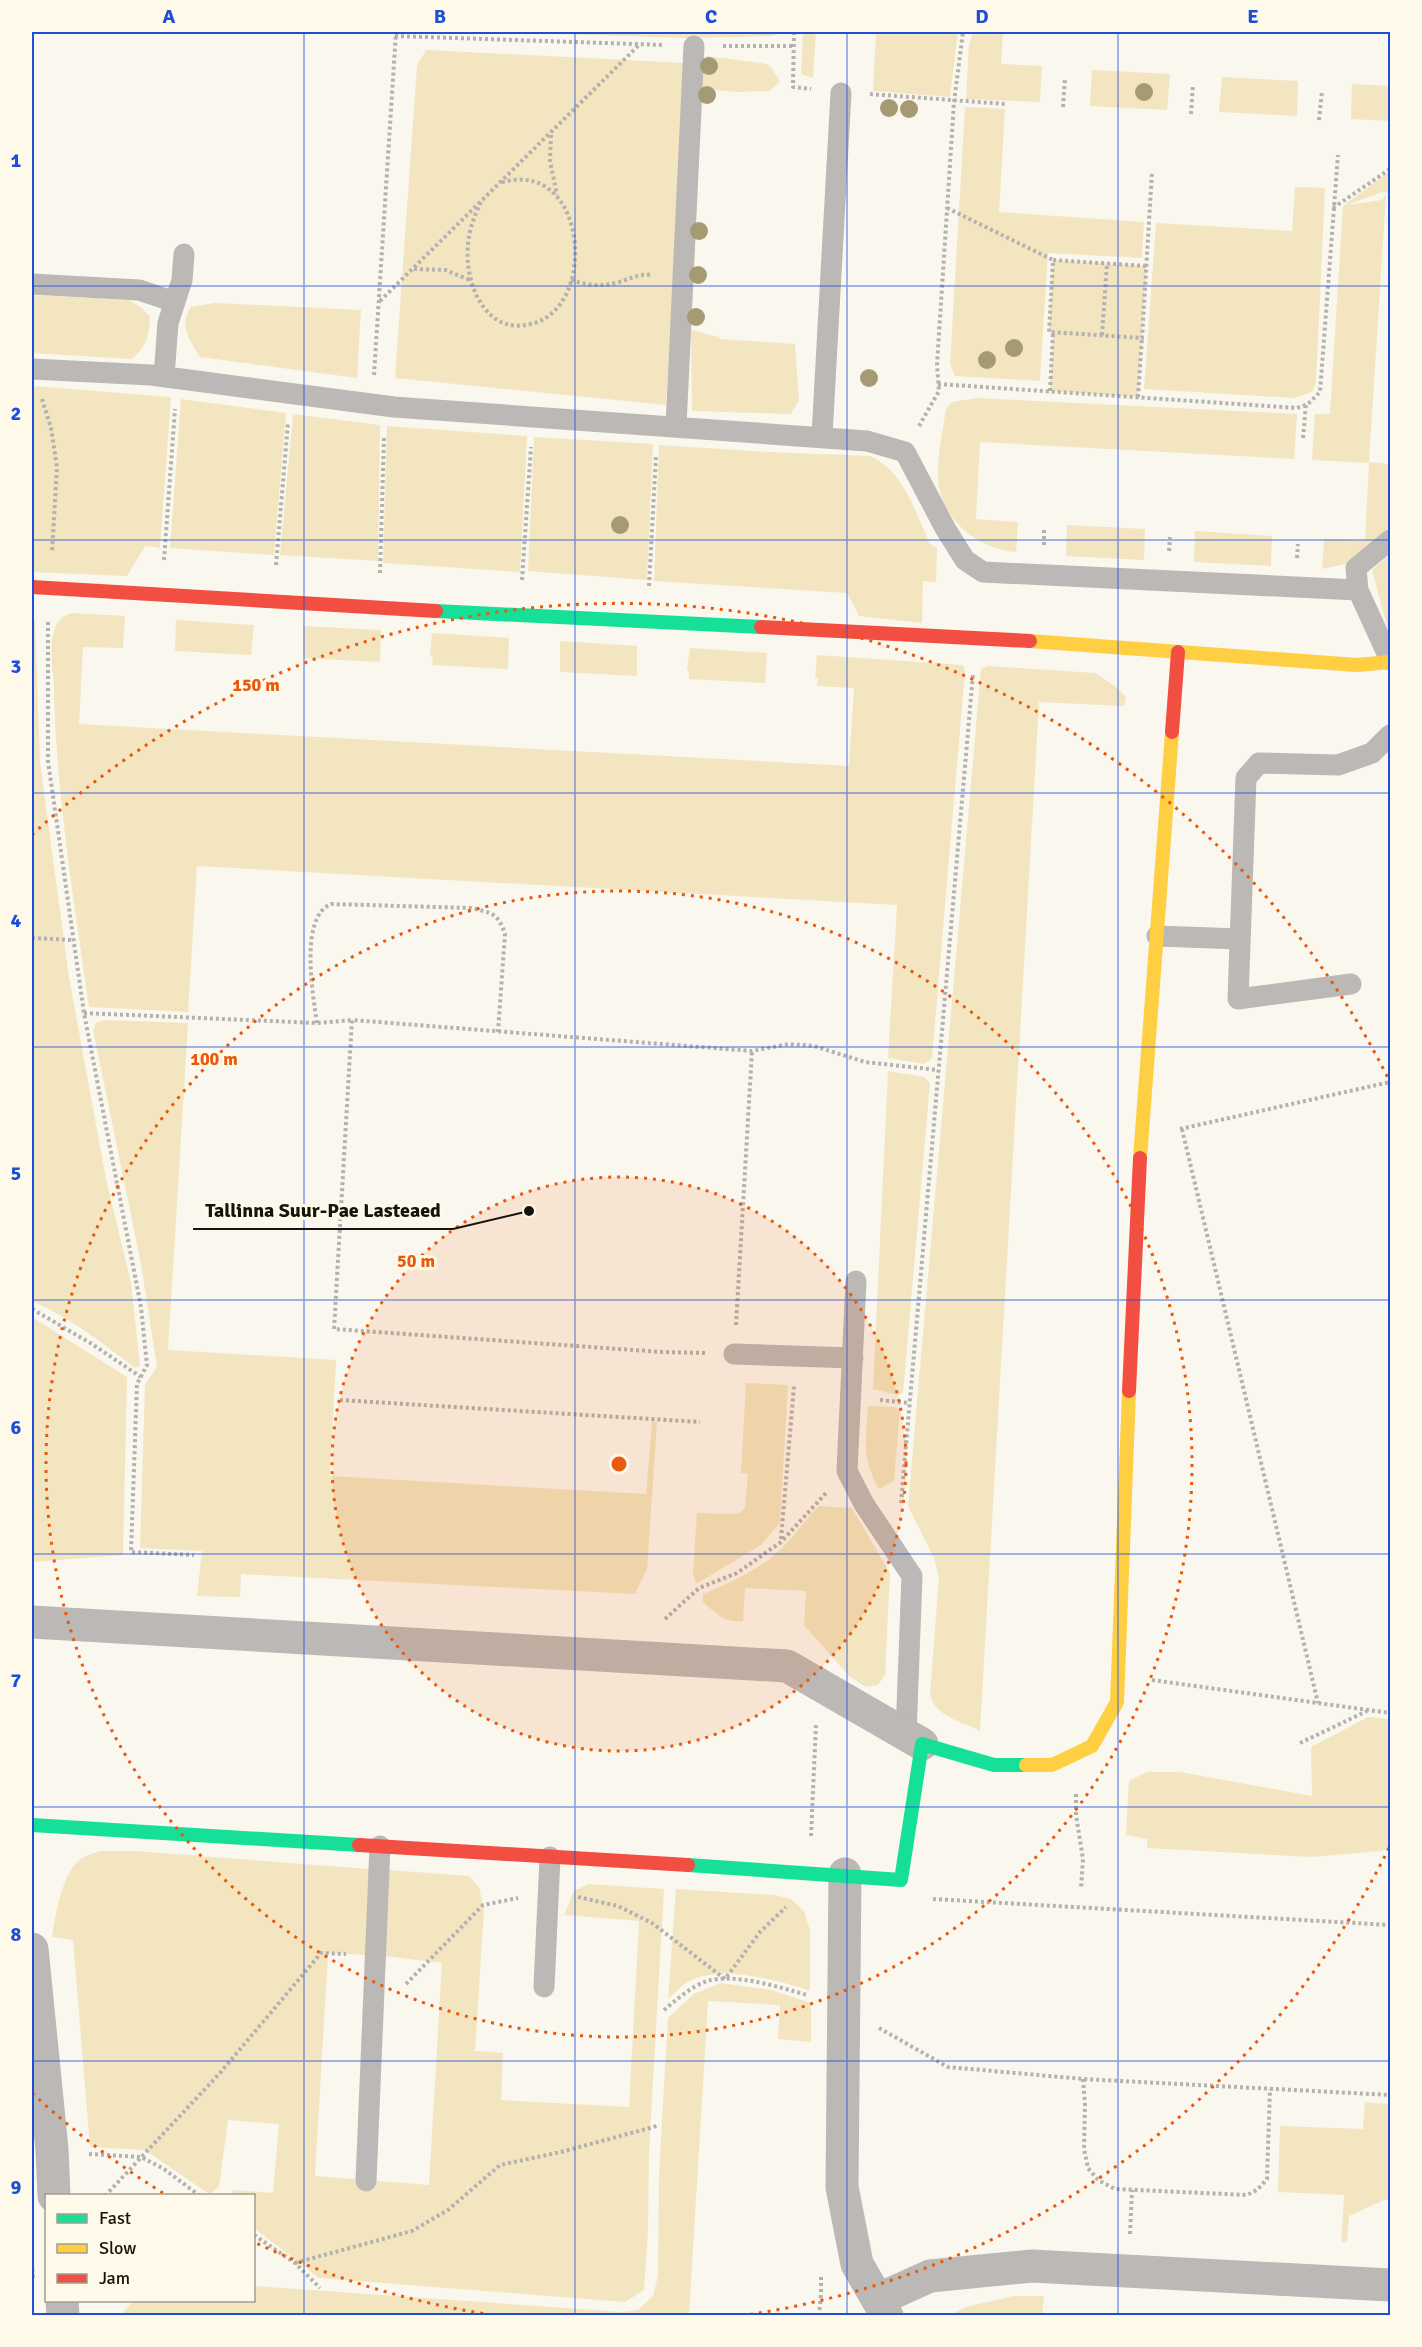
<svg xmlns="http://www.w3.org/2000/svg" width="1422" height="2347" font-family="Signika,sans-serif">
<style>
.green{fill:#f2e5c0}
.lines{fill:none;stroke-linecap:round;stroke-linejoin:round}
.path{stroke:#b4b2af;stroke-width:4;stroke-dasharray:3 3;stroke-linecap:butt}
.lane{stroke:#bbb8b5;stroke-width:21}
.street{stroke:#bbb8b5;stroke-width:33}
.fast{stroke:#16e098;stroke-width:14}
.slow{stroke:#ffcf43;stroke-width:14}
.jam{stroke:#f24e42;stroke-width:14}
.tree{fill:#a59a74}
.grid{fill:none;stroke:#1d4ed8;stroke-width:1.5;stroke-opacity:0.55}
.ring{fill:none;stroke:#e8590c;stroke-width:3;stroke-dasharray:3 6}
.centre{fill:#e8590c;stroke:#fff9ea;stroke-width:3}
.ring-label{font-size:18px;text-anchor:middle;font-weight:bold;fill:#e8590c;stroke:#fff9ea;stroke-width:6;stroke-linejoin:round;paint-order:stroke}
.leader{fill:none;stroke:#15130c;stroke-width:2}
.callout-dot{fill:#15130c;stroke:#fff9ea;stroke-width:2}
.callout-label{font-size:20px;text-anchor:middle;font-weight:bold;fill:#15130c;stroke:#fff9ea;stroke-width:6;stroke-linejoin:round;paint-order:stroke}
.neatline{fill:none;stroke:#1d4ed8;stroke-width:2}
.grid-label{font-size:20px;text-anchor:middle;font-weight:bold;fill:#1d4ed8}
</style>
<rect width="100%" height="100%" fill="#faf7ef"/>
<path class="green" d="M492 32H782L772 36 689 38Z
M803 32H816L813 78 801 74Z
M876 32H958L950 97 873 91Z
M973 32H1003L1001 64 1042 66 1040 102 966 99 969 45Z
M426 50 685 63 666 405 395 378 417 66Z
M706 56 767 64 772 68 780 82 769 91 736 92 702 89 703 60Z
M1092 70 1170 74 1167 110 1090 106Z
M1222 77 1298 81 1297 116 1219 112Z
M1352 84 1390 86V121L1351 119Z
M965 107 1005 109 999 212 1144 222 1142 258 1048 253 1040 381 955 376 950 364Z
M1390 171V193L1382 192 1347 205 1382 200 1386 194 1369 462 1390 464V527L1345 564 1322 569 1324 539 1365 540 1369 463 1312 460 1315 414H1330L1343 206Z
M1295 187 1325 188 1316 382 1312 392 1294 398 1144 389 1156 223 1292 231Z
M1053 260 1146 266 1138 397 1050 391 1053 333 1049 332Z
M32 295 128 300 141 307 150 317C150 335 145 348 132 359L32 353Z
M215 303 361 310 357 378 200 357C190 341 178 325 191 307Z
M691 330 719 337 720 339 795 344 799 400 791 414 692 411Z
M32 386 171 397 160 548 145 546 127 576 32 572Z
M977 398 1297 414 1294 459 980 442 976 519 1018 522 1016 552C977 549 940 519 938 478 937 455 943 431 946 408L952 402Z
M181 399 286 413 274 555 170 548Z
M293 414 380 425 378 561 280 555Z
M387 426 527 436 520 572 383 563Z
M534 437 653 444 647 580 528 571Z
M659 445 768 452 870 456C905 472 915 512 930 544L937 548 936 582 923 581 922 623 859 616 847 593 654 581Z
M1067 525 1145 529 1144 560 1066 556Z
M1195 531 1272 536 1271 566 1194 562Z
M1390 554V634H1389L1372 570Z
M71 613 125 616 123 648 83 647 79 724 849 766 854 688 817 686 818 678H815L817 655 963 665 965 671 932 1058 924 1064 888 1058 897 905 197 866 188 1012 89 1007C74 901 56 794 54 688 53 670 48 645 55 628 58 620 63 616 71 613Z
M32 617 35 620 40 763 69 977 106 1179 131 1283 140 1366 135 1368C102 1343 70 1317 32 1301Z
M176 620 254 625 251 655 175 651Z
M303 626 381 630 380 662 303 658Z
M432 633 509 638 508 669 432 665 433 657 430 656Z
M560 641 637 646V676L560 672Z
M690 648 767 653 765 683 689 679V671L687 670Z
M988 666 1095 673 1115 686 1126 697 1124 706 1039 702 980 1731C960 1720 936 1718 930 1694L939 1577 934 1558 908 1506 981 669Z
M104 1020 188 1023 168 1350 336 1360 330 1476 646 1494 652 1422H657L647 1569 635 1594 241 1574 240 1597 197 1596 202 1551 140 1548 145 1385 157 1367 141 1264 93 1030 96 1023Z
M888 1071 924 1077 930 1083 903 1393 898 1395 873 1389Z
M32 1317 127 1377 123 1555 32 1562Z
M746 1383 788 1385 780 1523 761 1545 696 1584 693 1574 697 1513 738 1514 745 1508 748 1474 741 1473Z
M868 1406 894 1407 900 1410 894 1481 879 1489C861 1458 866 1441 868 1406Z
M819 1506 852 1508 890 1573 885 1675 878 1685 866 1687 849 1676 804 1625 806 1591 745 1588 743 1621C725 1624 716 1613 703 1602V1594C731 1582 760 1570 782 1548 796 1534 806 1519 819 1506Z
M1368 1717 1390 1719V1850L1312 1857 1147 1848V1839L1126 1835 1129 1781 1147 1772H1180L1312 1796 1311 1747Z
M100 1851H134L369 1869 366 1955 328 1953 315 2176 429 2185 442 1963 385 1956 389 1870 469 1876 479 1887 484 1911 475 2051 503 2053 501 2100 629 2107 639 1921 564 1915 574 1891 588 1884 664 1889 649 2151 648 2231 644 2290 625 2302 319 2278 254 2228V2196L231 2195 233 2190 273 2193 279 2124 228 2120 219 2187 209 2194 145 2150 90 2147 73 1940 52 1937C55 1916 63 1869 82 1858 87 1855 95 1853 100 1851Z
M676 1889 773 1895 791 1899 804 1911 810 1931V1991C777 1980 718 1963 686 1983 680 1987 674 1994 668 1999Z
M721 1983 771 1990 811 2003V2042L778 2039 780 2005 708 2001 689 2315H121L133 2301 254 2300V2286L622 2312 638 2310 653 2296 658 2276 659 2174 668 2018 694 1994Z
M1365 2102 1390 2104V2200H1384L1349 2216 1347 2242H1341L1344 2195 1278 2192 1280 2126 1363 2129Z
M1014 2296H1044L1042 2315H950L966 2307Z"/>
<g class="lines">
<path class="path" d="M794 32 793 87 811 89
M395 36 664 45
M723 46H793
M870 94 1005 104
M1063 107 1065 78
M1191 114 1193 85
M1319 120 1322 91
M551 135 550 161 557 195
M481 202C474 216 469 230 468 245 464 282 485 336 531 324 600 308 587 155 500 183
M947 208 1053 260
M1333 208 1390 169
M1146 266 1053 260 1049 332 1142 338 1152 172
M414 269 445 270 470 280
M571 280C586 285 600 287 615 283 629 280 638 273 653 275
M380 301 639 45
M1102 335 1107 264
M374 375 396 32
M938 384 1297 408 1308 404 1320 392 1338 155
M1050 391 1053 332
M1138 397 1142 338
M42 399 51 428 57 467 52 552
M919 426 939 391 937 365 954 102 963 32
M1303 438 1306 404
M1044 545V529
M1169 551 1170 537
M1297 558 1298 544
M164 560 175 409
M276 565 288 423
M380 573 384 437
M522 580 531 447
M649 586 656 456
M48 622V761L84 1013 141 1307 147 1365 137 1384 131 1552 194 1555
M32 938 73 940
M84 1013 317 1023 352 1020
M317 1023C313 995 299 917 331 904L471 908C492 913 498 913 505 934L498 1032
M1180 1129 1390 1082
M1182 1129 1318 1703
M32 1309 92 1344 141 1377
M736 1325 752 1051
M705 1353 662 1352 334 1329 352 1020 752 1051 789 1044 814 1046 865 1062 938 1070
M340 1400 700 1422
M880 1400 909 1403
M901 1503 973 674
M781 1539 794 1386
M665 1619 699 1588 737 1573 781 1542 826 1493
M1152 1680 1390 1713
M1300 1743 1367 1711
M1076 1794V1815L1083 1859 1081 1889
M811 1836 816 1724
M578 1897 618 1906 652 1923 725 1979 760 1932 786 1907
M933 1899 1390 1925
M406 1984 483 1905 518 1898
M664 2010C676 2000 692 1986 707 1981 735 1973 779 1987 807 1995
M879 2028 948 2067 1083 2079 1390 2095
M1083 2079 1085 2104 1084 2149 1088 2168 1098 2180 1115 2189 1247 2195 1257 2190 1267 2179 1270 2089
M89 2154 141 2157 164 2169 200 2196
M105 2196 220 2073 321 1953 346 1954
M1130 2234 1132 2190
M254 2235 295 2263 320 2288
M32 2263 33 2278
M295 2263 412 2231 448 2210 500 2165 561 2152 657 2126
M819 2316 821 2293V2274"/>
<path class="lane" d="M32 284 139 290 175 302
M32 369 151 375 394 407 867 441 905 452 945 528 965 560 983 572 1358 590 1390 660
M164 376 168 323 182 280 184 254
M676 426 694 46
M822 436 841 93
M1358 590 1356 568 1390 540
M1157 936 1240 939
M1351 984 1238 999 1246 778 1259 763 1338 765 1372 753 1390 735
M856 1281 847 1471 864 1504 912 1576 906 1735
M734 1354 853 1358
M544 1987 550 1857
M366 2181 380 1846"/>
<path class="street" d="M32 1622 787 1666 922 1744
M845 1874 842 2187 857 2264 887 2316
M32 1949 52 2149 54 2196
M879 2299 930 2276 1032 2266 1390 2285
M62 2300 63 2316"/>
<path class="fast" d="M436 611 761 627
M32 1825 359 1845
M688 1865 901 1880 922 1744 994 1765H1026"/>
<path class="slow" d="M1030 641 1357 665 1390 662
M1140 1158 1172 732
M1026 1765H1052L1092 1746 1117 1702 1129 1391"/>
<path class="jam" d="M32 587 436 611
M761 627 1030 641
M1172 732 1178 652
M1129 1391 1140 1158
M359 1845 688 1865"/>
</g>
<g class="tree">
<circle cx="709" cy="66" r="9"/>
<circle cx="1144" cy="92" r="9"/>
<circle cx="707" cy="95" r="9"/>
<circle cx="889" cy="108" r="9"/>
<circle cx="909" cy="109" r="9"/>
<circle cx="699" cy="231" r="9"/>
<circle cx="698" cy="275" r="9"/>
<circle cx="696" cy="317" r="9"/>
<circle cx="1014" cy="348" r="9"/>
<circle cx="987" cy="360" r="9"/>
<circle cx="869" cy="378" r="9"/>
<circle cx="620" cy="525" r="9"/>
</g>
<path class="grid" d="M304 32V2316M575 32V2316M847 32V2316M1118 32V2316M32 286H1390M32 540H1390M32 793H1390M32 1047H1390M32 1300H1390M32 1554H1390M32 1807H1390M32 2061H1390"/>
<circle cx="619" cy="1464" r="287" fill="#e8590c" fill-opacity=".12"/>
<g class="ring">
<circle cx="619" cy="1464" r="287"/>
<circle cx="619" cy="1464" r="573"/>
<path d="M1389 1848A860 860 0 0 1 746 2315M492 2315A860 860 0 0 1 256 2243M163 2193A860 860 0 0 1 32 2093M32 835A860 860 0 0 1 1389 1080"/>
</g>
<circle cx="619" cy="1464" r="9" class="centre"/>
<g class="ring-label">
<text x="256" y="691">150 m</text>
<text x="214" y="1065">100 m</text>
<text x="416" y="1267">50 m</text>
</g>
<path class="leader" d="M529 1211L453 1229H193"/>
<circle class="callout-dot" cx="529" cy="1211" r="6"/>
<g class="callout-label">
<text x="323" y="1217">Tallinna Suur-Pae Lasteaed</text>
</g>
<rect width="1422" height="2347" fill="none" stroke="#fff9ea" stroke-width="66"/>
<rect x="45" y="2194" width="210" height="108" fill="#fff9ea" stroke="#a19d91" stroke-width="1.5"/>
<rect x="57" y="2214" width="30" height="9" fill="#16e098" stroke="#a19d91" stroke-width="1.5"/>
<text x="99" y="2224" font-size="18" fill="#15130c">Fast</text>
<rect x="57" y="2244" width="30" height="9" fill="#ffcf43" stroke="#a19d91" stroke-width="1.5"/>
<text x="99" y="2254" font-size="18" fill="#15130c">Slow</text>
<rect x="57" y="2274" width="30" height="9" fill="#f24e42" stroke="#a19d91" stroke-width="1.5"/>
<text x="99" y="2284" font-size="18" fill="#15130c">Jam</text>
<rect x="33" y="33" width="1356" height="2281" class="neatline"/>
<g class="grid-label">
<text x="169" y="23">A</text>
<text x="440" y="23">B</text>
<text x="711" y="23">C</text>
<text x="982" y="23">D</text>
<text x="1253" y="23">E</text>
<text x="16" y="167">1</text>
<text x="16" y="420">2</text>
<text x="16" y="673">3</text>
<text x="16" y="927">4</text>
<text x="16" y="1180">5</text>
<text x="16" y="1434">6</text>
<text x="16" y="1687">7</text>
<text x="16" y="1941">8</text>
<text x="16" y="2194">9</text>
</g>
</svg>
